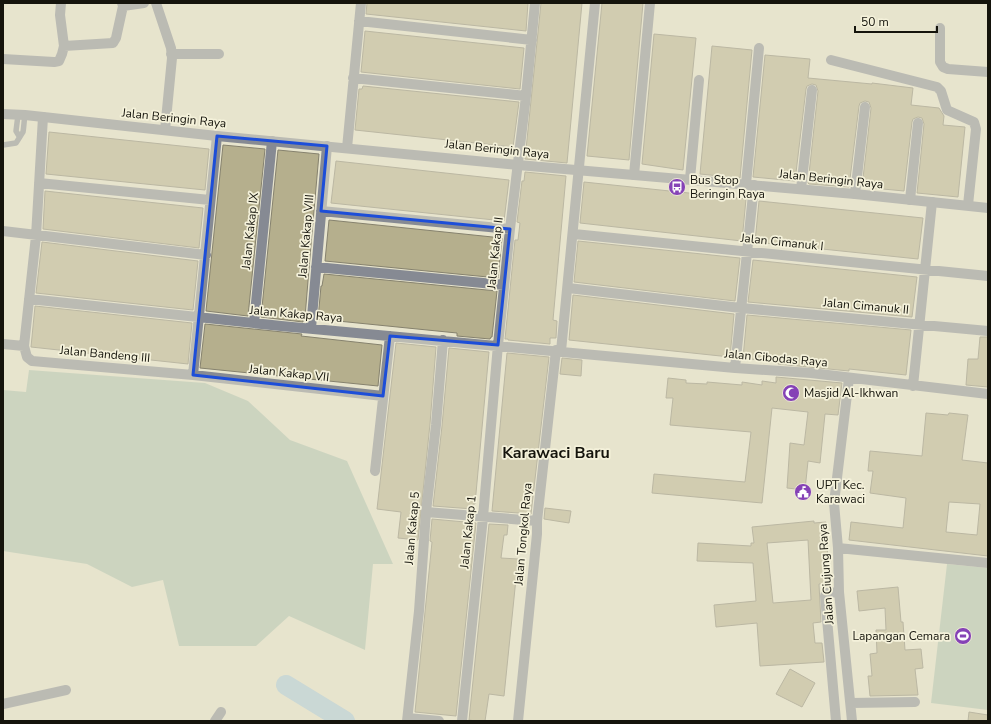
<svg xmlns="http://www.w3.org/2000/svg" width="991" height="724" font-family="'Nunito Sans',sans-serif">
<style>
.green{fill:#acc2ae}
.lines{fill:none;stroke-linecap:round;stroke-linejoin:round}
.river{stroke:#a6c9dd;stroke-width:20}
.building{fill:#b5af8d;stroke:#86826e;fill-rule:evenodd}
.service{stroke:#868a93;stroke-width:5.5}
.minor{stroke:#868a93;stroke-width:10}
.tertiary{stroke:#868a93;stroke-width:10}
.marked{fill:none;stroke:#1d4ed8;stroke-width:3;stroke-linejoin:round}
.labels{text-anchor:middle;stroke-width:3.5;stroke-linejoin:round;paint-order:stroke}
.street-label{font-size:12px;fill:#15140c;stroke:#f4f1da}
.poi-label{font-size:12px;fill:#15140c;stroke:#f4f1da;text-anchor:start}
.district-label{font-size:16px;font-weight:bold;fill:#15140c;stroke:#f4f1da}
</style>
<rect width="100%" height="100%" fill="#e7e4cd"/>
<path class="green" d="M29 370 205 383 248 401 290 440 347 461 393 564H373L365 650 289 616 256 646H179L163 580 132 587 87 564 3 551V390L26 392Z
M947 564 988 568V710L931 703Z"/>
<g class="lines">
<path class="river" d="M286 685 345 721"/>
</g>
<path class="building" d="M367 3H528L526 31 366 14Z
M541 3H582L567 163 525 159Z
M602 3H643L629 160 587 156Z
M365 31 524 48 520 89 361 72Z
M654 34 696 38 683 170 642 164Z
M712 46 752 50 740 178 700 174Z
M765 55 810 59 808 78 872 84V83L913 88 911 105 939 108 944 116 943 125 965 127 958 197 917 193 924 124 922 118 918 117 913 119 912 122 904 191 862 187 871 108 869 102 865 101 860 103 859 106 849 187 809 184 808 183 818 91 816 85 812 84 807 86 806 89 795 181 753 177Z
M363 86 519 102 513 147 355 130 359 89H362Z
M49 132 209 149 205 190 46 174Z
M223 145 265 149 248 316 206 311Z
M278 150 319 154 312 233 305 317H303V322L261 317Z
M336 161 509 180 504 221 331 203Z
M525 172 566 176 553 320 557 321 556 338H550V344L508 340V339H505L515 240H518L520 223 517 222 522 181H524Z
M584 182 746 199 742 241 580 223Z
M45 191 203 208 199 248 43 229Z
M759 201 923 218 918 259 755 242Z
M329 220 502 238 498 278 325 261Z
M578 241 740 258 735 301 574 282Z
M42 242 198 261 193 310 36 293Z
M753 260 917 277 912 317 748 302Z
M324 274 497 291 492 337H491L490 339 457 336V333L318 319 321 286H322Z
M573 295 734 314 730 357 569 340Z
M35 306 192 323 188 364 31 347Z
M747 315 911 330 906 375 849 369V371L778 364V362H776L743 358Z
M205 324 302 334 301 336 382 345 378 386 200 368Z
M980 337H988V387L966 385 968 359H978Z
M396 343 436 347 430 424 418 540 398 538 401 512 377 509Z
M449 348 489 352 475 504H473V509L433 506 442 426Z
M507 353 549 357 531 514 492 511Z
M562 358 582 360 581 376 560 374Z
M776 377 842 383 838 415 825 414 820 463 808 461 805 490 787 488 790 443 804 445 808 412 772 408 762 503 652 493 654 474 745 482 751 432 670 425 673 398H666L668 378 686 380V383L707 384V382L742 385V382L762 385V381L776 383Z
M926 413 948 415 949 413 968 415 962 460 988 463V556L849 540 851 522 903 528 906 498 870 493 873 471H868L870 451 922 456ZM949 502 980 504 977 535 946 532Z
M545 508 571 511 569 523 544 519Z
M432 519 476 523 456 716 415 712 432 542 430 541Z
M814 521V523L826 522 829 583 819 584 821 622 813 623 815 643H822L824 662 760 666 757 623 716 627 714 605 756 601 753 563 697 561 698 543 751 546V543H754L752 527ZM808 540 811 600 773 603 767 543Z
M489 524 508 525 507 535H504L501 558 518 559 504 696 489 694 485 721H476L469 720Z
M898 587 901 622H903L905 650 921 649 923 668 915 669 918 695 870 696 868 676H872L870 654 877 653 876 630H886L885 608 859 611 857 591Z
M790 669 815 683 802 707 776 694Z
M969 712 988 715V721H968Z"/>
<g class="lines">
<path class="service" d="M18 115 16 131 19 136
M3 145 16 143C18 140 21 135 23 132 24 127 24 120 25 115"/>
<path class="minor" d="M61 3 60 15 64 46 113 43 116 38 123 6 122 3
M156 3 171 48 172 58 165 130
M123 6 144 3
M359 21 532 40
M940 28V62L943 67 948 69 988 72
M171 54H219
M3 59 54 62 59 61 62 54 64 46
M831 60 937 87 941 91 947 110 974 122 976 129 968 205
M353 78 526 96
M43 117 36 236 24 346 27 357 32 361 193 375 383 396
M347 148 361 3
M634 175 650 3
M690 179 699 80
M39 183 210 200
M746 184 759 48
M801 189 812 90
M855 194 865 107
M910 200 918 123
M321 211 510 229
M3 231 206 255
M574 234 988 276
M316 267 504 285
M568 288 741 308 988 331
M29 299 281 326 735 368 811 373 988 394
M254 323 272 141
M311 328 327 146
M3 344 24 346
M561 351 595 3
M735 368 754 185
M193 375 217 136
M849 378 834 503 838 548 839 592 852 721
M913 386 932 202
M375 471 390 336
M426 512 537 521
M838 548 988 563
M851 703 915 702
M3 704 66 690
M408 718 439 721
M215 721 221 712
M407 721 419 611 426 512 436 425 443 340
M462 721 483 517 498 345 510 229 526 96 535 3
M518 721 537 534V521L556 350
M836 721 825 596 826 593 839 592"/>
<path class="tertiary" d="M3 114 25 115 217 136 518 165 855 194 988 208"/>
</g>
<path d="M0 0H991V724H0ZM217 136 327 146 321 211 510 229 498 345 390 336 383 396 193 375Z" fill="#e7e4cd" fill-opacity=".55" fill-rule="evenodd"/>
<path class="marked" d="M217 136 327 146 321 211 510 229 498 345 390 336 383 396 193 375Z"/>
<defs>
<g id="bus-disc" transform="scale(0.9)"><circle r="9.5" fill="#8542b6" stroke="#f4f1da"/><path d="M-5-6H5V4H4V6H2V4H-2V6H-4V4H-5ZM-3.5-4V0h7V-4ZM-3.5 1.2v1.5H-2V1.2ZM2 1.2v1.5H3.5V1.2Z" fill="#fff"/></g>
<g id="mosque-disc" transform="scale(0.9)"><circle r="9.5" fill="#8542b6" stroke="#f4f1da"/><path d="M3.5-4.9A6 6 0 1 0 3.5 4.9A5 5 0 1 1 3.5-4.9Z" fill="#fff"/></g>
<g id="civic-disc" transform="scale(0.9)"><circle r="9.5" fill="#8542b6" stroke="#f4f1da"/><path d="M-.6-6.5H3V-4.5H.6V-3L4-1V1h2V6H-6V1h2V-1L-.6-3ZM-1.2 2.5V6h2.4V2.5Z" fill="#fff"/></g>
<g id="stadium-disc" transform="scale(0.9)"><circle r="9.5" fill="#8542b6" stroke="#f4f1da"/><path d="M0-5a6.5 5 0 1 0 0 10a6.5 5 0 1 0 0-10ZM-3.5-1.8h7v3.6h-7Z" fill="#fff"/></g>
</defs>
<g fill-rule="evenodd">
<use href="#bus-disc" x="677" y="187"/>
<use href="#mosque-disc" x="791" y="393"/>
<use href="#civic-disc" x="803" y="492"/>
<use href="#stadium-disc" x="963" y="636"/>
</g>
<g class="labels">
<g class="street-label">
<text transform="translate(174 118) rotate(6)" y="4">Jalan Beringin Raya</text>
<text transform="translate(497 149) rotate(6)" y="4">Jalan Beringin Raya</text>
<text transform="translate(831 179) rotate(6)" y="4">Jalan Beringin Raya</text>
<text transform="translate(250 231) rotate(-84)" y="4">Jalan Kakap IX</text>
<text transform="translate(306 236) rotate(-85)" y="4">Jalan Kakap VIII</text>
<text transform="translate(782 242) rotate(6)" y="4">Jalan Cimanuk I</text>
<text transform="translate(495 253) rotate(-84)" y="4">Jalan Kakap II</text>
<text transform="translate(866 306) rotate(5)" y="4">Jalan Cimanuk II</text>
<text transform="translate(296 314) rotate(5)" y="4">Jalan Kakap Raya</text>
<text transform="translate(105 354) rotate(5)" y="4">Jalan Bandeng III</text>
<text transform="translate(776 358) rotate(5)" y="4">Jalan Cibodas Raya</text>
<text transform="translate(289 373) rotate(6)" y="4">Jalan Kakap VII</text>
<text transform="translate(412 528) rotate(-85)" y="4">Jalan Kakap 5</text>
<text transform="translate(468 532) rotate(-84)" y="4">Jalan Kakap 1</text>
<text transform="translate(523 534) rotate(-85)" y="4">Jalan Tongkol Raya</text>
<text transform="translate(826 574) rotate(-94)" y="4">Jalan Ciujung Raya</text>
</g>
<g class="poi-label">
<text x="690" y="184">Bus Stop<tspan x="690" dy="14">Beringin Raya</tspan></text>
<text x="804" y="397">Masjid Al-Ikhwan</text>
<text x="816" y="489">UPT Kec.<tspan x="816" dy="14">Karawaci</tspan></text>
<text x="950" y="640" text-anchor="end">Lapangan Cemara</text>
</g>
<g class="district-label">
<text x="556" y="458">Karawaci Baru</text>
</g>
</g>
<rect width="991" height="724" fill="none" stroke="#15140c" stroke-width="8"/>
<path d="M855 26v6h82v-6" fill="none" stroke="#15140c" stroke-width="2"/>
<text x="861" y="26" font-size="12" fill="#15140c" stroke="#f4f1da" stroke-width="3" paint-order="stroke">50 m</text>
</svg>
